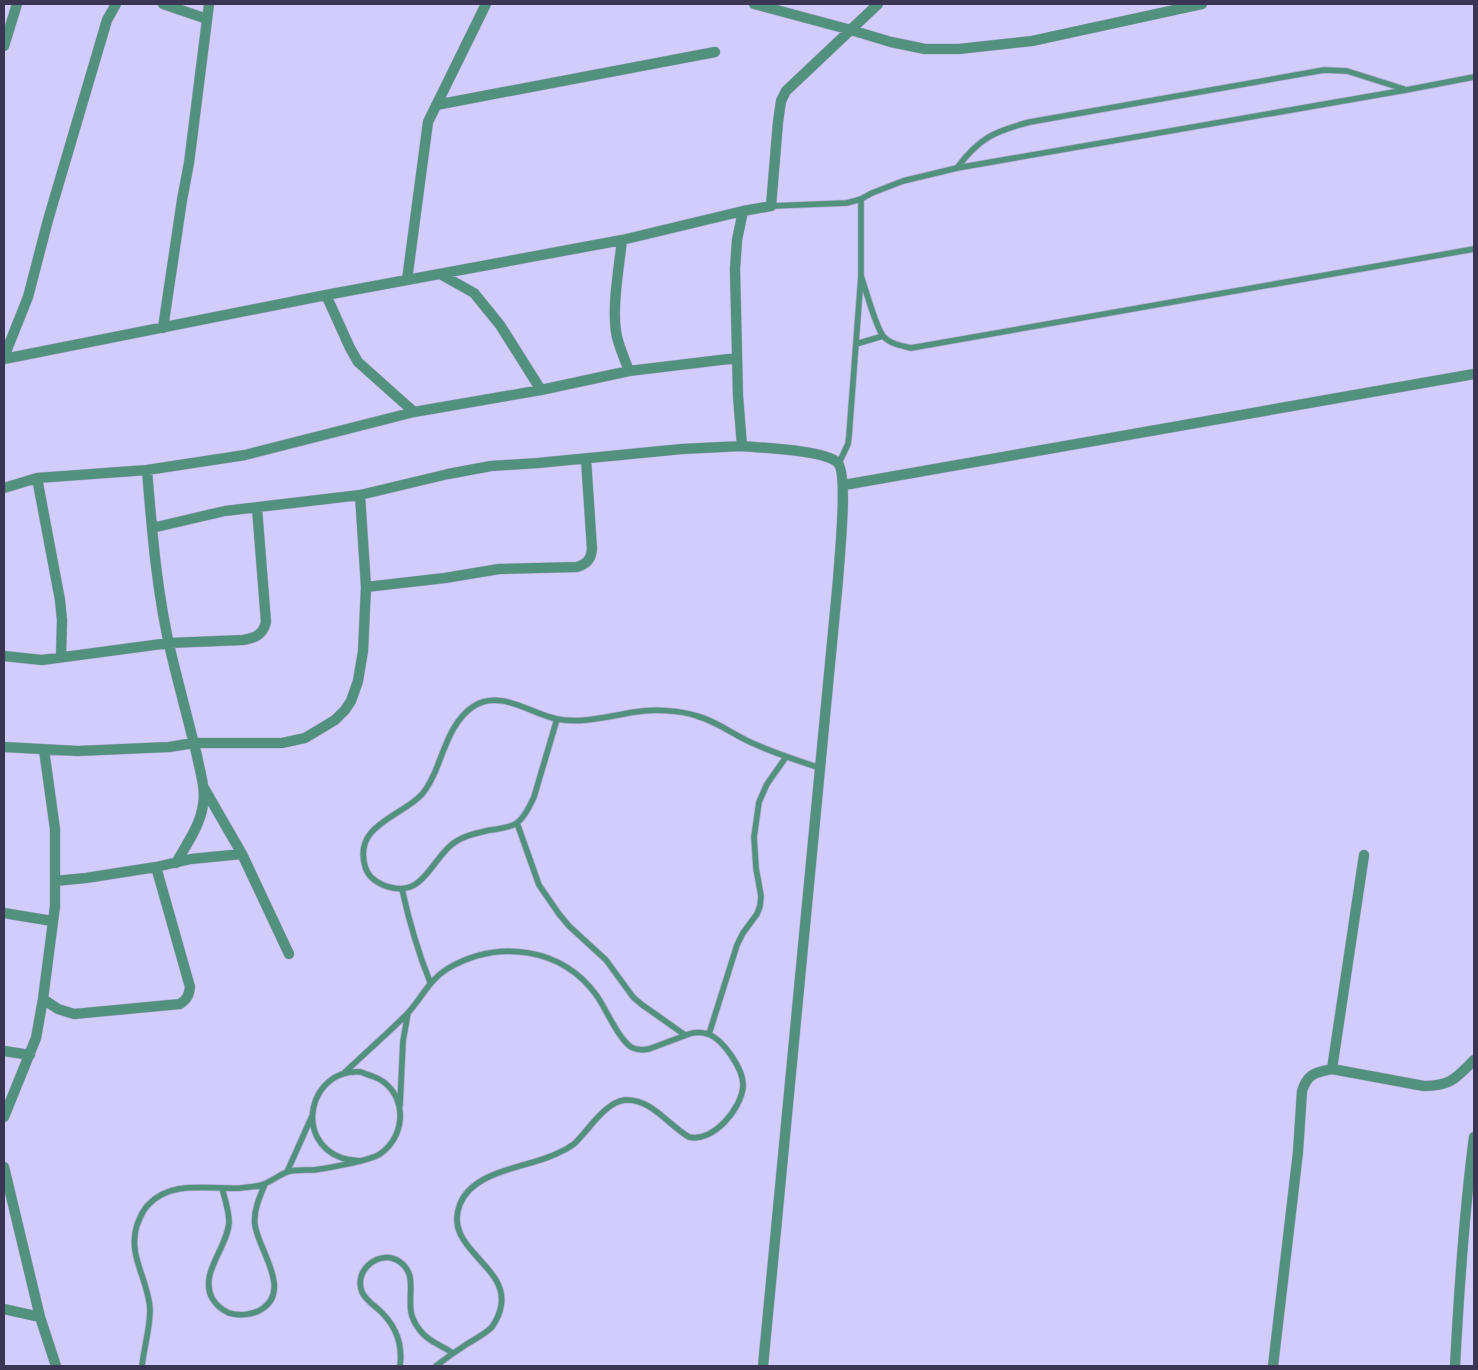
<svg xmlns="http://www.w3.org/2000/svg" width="1478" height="1370" font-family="'Public Sans',sans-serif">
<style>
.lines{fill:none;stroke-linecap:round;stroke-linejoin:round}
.lane-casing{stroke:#b1abd5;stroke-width:7}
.street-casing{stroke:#b1abd5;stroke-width:11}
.lane{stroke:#52917d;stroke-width:5.5}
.street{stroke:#52917d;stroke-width:10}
</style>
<rect width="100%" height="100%" fill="#d2ccfa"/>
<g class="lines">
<g class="lane-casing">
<path id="lane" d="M957 168C979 138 995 131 1030 122L1324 70 1347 71 1404 89
M771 206 847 203 861 199 872 193 903 181 957 168 1406 90 1474 77
M861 276C866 290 875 325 883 336 890 344 902 346 911 348L1474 249
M856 344 883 336
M839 463 848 444 849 436 861 276V199
M557 719 534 797C530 806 525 817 517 823 509 828 499 829 490 830 477 833 461 836 450 846 428 866 421 900 383 885 374 881 367 875 365 866 354 827 396 818 418 798 426 792 431 781 435 772 445 748 452 720 474 706 501 689 531 714 557 719 583 724 609 716 635 712 653 709 679 710 697 716 719 722 736 737 757 745 777 754 799 761 820 768
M517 823 539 885 559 914 569 926 606 960 633 997 641 1004 685 1035
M402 889C409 921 418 952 430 982
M709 1034 737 945 743 933 757 914 760 906 761 896 756 868 754 837 759 802 767 784 786 757
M343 1074C364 1054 386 1035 407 1014 421 999 429 980 447 969 498 939 562 947 597 996 606 1009 618 1038 631 1047 636 1050 643 1050 649 1049L689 1034C695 1032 701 1032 708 1034 723 1039 744 1070 743 1086 742 1108 713 1143 689 1137 669 1126 651 1098 625 1100 605 1102 588 1131 574 1144 570 1147 563 1151 558 1153 529 1168 474 1169 460 1204 442 1249 509 1265 501 1306 500 1313 496 1321 492 1327 485 1334 475 1339 467 1344 456 1351 446 1358 436 1366
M400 1105 403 1041 408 1013
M287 1172 312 1116
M222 1188C225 1199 229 1211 229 1222 228 1247 199 1273 212 1298 216 1305 222 1310 229 1313 239 1316 253 1315 262 1309 292 1290 258 1249 255 1225 253 1211 260 1196 265 1184
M142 1366C144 1347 150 1329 150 1310 149 1280 127 1256 137 1225 140 1218 142 1211 148 1205 172 1179 210 1190 241 1188 248 1187 257 1187 264 1184 272 1181 279 1175 287 1172 296 1169 305 1170 314 1170 328 1168 369 1161 380 1154 409 1134 407 1088 372 1076 368 1075 364 1073 361 1072 309 1068 293 1141 342 1158 347 1160 355 1160 361 1161
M400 1366C403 1343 395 1324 378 1309 372 1304 365 1299 362 1292 353 1270 380 1248 400 1262 417 1274 408 1294 411 1312 412 1317 415 1324 419 1329 426 1340 442 1346 453 1353"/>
</g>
<g class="street-casing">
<path id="street" d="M163 4 207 19
M754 4 851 30 891 42 925 49H959L1032 41 1202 4
M4 46 17 4
M436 105 715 52
M622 240C619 268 611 310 617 337 620 349 625 360 629 371
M440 274 474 293 500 325 541 390
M407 280 428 122 486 4
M326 295 350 348 358 362 414 412
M163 328 182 200 189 163 209 4
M4 357 28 297 48 220 107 20 116 4
M4 359 326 295 622 240 743 211
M147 470C152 532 157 596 172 657 180 690 189 723 197 756 200 772 206 789 203 805 200 826 186 845 176 863
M37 478 60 600 62 620 61 656
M844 485 1474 374
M4 488 37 478 147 470 245 455 414 412 541 390 629 371 737 358
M152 528 225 511 360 495 448 474 491 466 538 463 682 449 742 446
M366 587 445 578 499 569 577 567C587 564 591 559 592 549L586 459
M4 656 42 660 169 643 243 640C255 638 263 635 266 622L257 508
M4 747 78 751 169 747 194 743H282L305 738 335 720 345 710 351 701 358 681 363 651 366 587 360 495
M204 788 242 854 289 954
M55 881 86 878 156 867 191 859 242 854
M4 913 52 921
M43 999 58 1009 74 1014 180 1004C187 999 189 996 190 987L156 867
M4 1051 30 1055
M1332 1069 1424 1086C1451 1086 1456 1078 1474 1060
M4 1117 36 1038 43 999 55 906V829L44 750
M4 1167 40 1317 56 1366
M4 1309 40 1317
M763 1366 838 580C839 560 849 472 837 462 823 450 762 448 742 446L738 396 735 269 737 240 743 211 771 206 778 122 781 101 786 91 878 4
M1273 1366 1298 1152 1302 1091C1308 1073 1315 1073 1332 1069L1364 855
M1455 1366C1459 1290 1464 1213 1474 1137"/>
</g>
<use href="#lane" class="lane"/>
<use href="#street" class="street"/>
</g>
<rect width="1478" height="1370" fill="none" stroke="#3a3553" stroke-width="10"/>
</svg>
